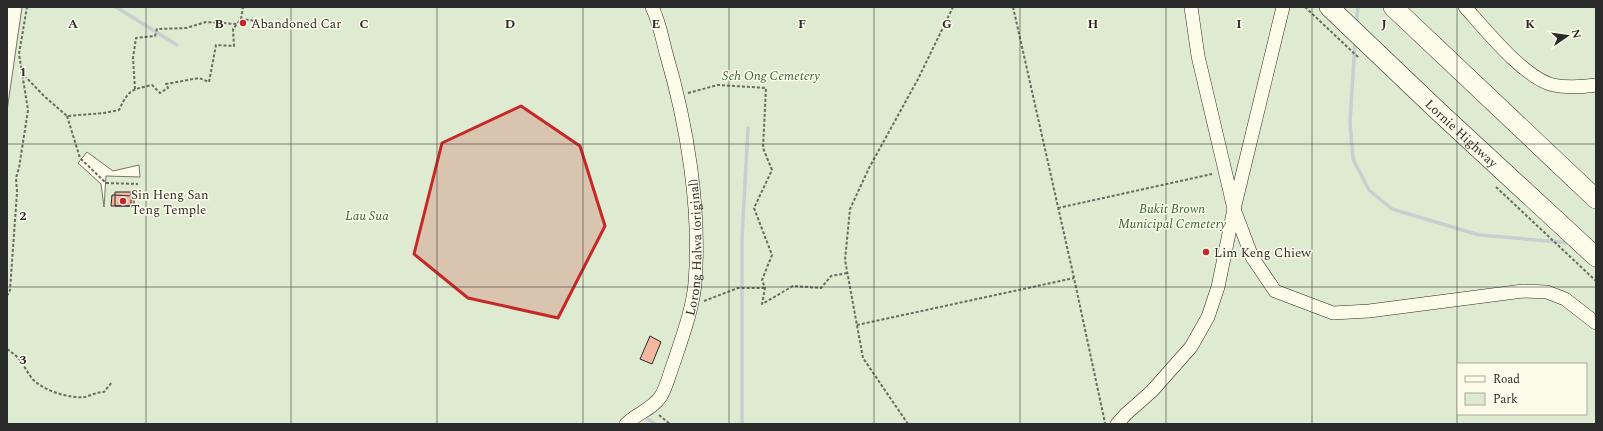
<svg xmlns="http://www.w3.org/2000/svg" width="1603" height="431" font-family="Spectral,serif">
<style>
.green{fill:#deebd1;stroke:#74746e;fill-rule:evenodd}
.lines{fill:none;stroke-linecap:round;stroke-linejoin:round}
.stream{stroke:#c7d0d0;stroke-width:3.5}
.building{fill:#f2b8a0;stroke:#2b2b2b}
.minor-casing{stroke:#2b2b2b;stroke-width:14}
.highway-casing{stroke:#2b2b2b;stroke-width:20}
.path{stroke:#6a6964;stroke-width:2;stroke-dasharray:3 2;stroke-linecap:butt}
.minor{stroke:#fdfbea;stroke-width:13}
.highway{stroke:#fdfbea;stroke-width:19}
.marked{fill:#c62828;fill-opacity:0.2;stroke:#c62828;stroke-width:3;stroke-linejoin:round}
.grid{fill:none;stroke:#2b2b2b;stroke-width:1;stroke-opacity:0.55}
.poi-dot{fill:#c62828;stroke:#fdfbea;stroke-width:1.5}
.labels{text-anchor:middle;stroke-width:3;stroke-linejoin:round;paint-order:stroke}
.poi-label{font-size:13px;fill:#2b2b2b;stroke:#fdfbea;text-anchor:start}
.park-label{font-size:13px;font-style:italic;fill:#34623c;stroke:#fdfbea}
.street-label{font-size:13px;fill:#2b2b2b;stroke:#fdfbea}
.grid-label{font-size:13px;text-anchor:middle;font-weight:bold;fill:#2b2b2b;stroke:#fdfbea;stroke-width:3;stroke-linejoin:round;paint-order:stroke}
</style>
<rect width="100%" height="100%" fill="#fdfbea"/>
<path class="green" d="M22 7H1596V424H7V111ZM87 152 113 171 139 165 140 177 106 176 104 207 101 184 78 163ZM1458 364H1586V414H1458Z"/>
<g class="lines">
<path class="stream" d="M116 7 177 45
M1356 24 1358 7
M1355 42 1350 122 1353 159 1369 190 1392 209 1479 235 1571 243
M645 417 655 424
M742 424V238L748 128"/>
</g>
<path class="building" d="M115 192H131V196H134V206H111L112 195H115Z
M115 195 131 196V206H115Z
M650 336 661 342 652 364 640 359Z"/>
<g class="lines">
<g class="minor-casing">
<g id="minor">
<path d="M1191 7 1198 56 1234 209 1252 257 1275 291 1333 313 1369 311 1523 291 1547 292 1565 299 1596 323"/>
<path d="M1465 7C1485 29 1524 78 1553 85 1567 88 1582 87 1596 85"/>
<path id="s1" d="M626 424C637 413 653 409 661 396 667 386 670 372 674 362 682 338 693 308 695 283 701 209 687 124 666 53 662 38 659 21 652 7"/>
<path d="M1117 424 1126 414 1152 391 1191 347 1208 317 1218 287 1234 209 1283 7"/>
</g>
</g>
<g class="highway-casing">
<g id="highway">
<path id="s2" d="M1329 7 1438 111 1596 257"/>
<path d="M1393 7 1596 199"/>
</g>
</g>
<path class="path" d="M1013 7 1074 278 1105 423
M1305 7 1359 58
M241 19 243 7
M21 72 44 96 67 116 104 113 119 110C129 89 131 90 152 85L160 93 168 88 166 84 199 78 209 82 216 45 234 46 233 29 241 19 264 22
M135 89 133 58 136 38 155 36 157 29 186 28 206 22 237 24
M688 93 718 85 766 88 763 148 772 170 754 208 772 255 762 280 765 288 762 304 793 286 821 288 831 276 847 273
M67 116 80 158 106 183 138 184
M1496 187 1596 281
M1058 208 1212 174
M7 296 10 290 17 192 16 178 19 168 28 110 19 54 27 7
M704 301 738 288H765
M857 325 1074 278
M7 349C23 360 21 363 31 377 40 390 70 399 85 397 92 395 97 392 104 392L112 382
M659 415 670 424
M908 424 863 358 845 260 850 209 869 168 918 79 953 7"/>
<use href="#minor" class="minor"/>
<use href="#highway" class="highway"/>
</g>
<path class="marked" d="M521 106 580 146 605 226 558 318 468 298 414 254 442 143Z"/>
<path class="grid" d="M146 7V424M291 7V424M437 7V424M583 7V424M729 7V424M874 7V424M1020 7V424M1166 7V424M1312 7V424M1457 7V424M7 144H1596M7 287H1596"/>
<g class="poi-dot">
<circle cx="243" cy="23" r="4"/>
<circle cx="123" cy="201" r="4"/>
<circle cx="1206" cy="252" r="4"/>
</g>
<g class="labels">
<g class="poi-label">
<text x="251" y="28">Abandoned Car</text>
<text x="131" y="199">Sin Heng San<tspan x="131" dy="15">Teng Temple</tspan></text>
<text x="1214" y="257">Lim Keng Chiew</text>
</g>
<g class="park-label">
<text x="771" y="80">Seh Ong Cemetery</text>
<text x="1172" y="213">Bukit Brown<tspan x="1172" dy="15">Municipal Cemetery</tspan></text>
<text x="367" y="220">Lau Sua</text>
</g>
<g class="street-label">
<text dy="5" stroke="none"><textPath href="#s2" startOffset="183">Lornie Highway</textPath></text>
<text dy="5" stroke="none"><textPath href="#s1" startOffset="199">Lorong Halwa (original)</textPath></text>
</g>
</g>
<g class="grid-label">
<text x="73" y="28">A</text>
<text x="219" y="28">B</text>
<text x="364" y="28">C</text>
<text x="510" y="28">D</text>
<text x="656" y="28">E</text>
<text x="802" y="28">F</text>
<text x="947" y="28">G</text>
<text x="1093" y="28">H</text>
<text x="1239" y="28">I</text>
<text x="1384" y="28">J</text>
<text x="1530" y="28">K</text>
<text x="23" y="76">1</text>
<text x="23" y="220">2</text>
<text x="23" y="364">3</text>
</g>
<rect width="1603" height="431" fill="none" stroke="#2b2b2b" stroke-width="16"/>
<rect x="1457" y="363" width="130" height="52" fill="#fdfbea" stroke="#a9a89e"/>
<rect x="1465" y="376" width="20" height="6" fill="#fdfbea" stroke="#a9a89e"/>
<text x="1493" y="383" font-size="12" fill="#2b2b2b">Road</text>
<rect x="1465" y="393" width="20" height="12" fill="#deebd1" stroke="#a9a89e"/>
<text x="1493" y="403" font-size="12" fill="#2b2b2b">Park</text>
<g transform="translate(1567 36) rotate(77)" stroke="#fdfbea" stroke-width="3" paint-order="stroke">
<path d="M0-3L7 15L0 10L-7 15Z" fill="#2b2b2b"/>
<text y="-6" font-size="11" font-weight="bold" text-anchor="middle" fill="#2b2b2b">N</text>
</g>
</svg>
